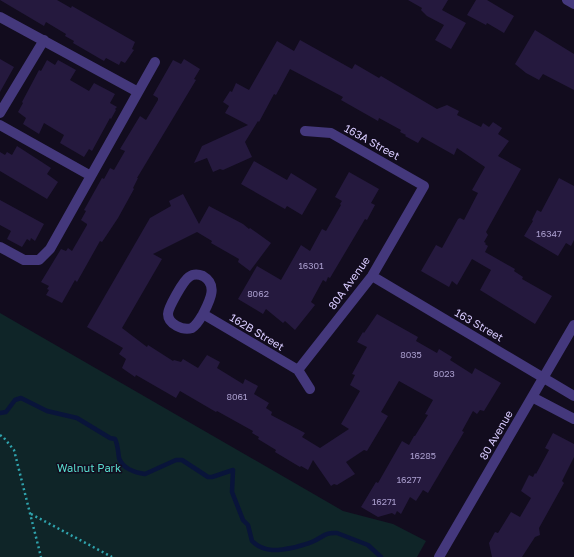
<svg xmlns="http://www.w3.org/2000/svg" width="574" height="557" font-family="'Golos Text',sans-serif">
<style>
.green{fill:#0f2528}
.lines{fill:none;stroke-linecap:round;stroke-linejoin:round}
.stream{stroke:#09143a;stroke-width:4.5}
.building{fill:#25193e}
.path{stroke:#2fa3ad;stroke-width:2.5;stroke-dasharray:2 3;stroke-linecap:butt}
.minor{stroke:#44387c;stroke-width:10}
.labels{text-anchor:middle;stroke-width:3;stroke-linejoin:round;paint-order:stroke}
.number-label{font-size:9px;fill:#aa9ece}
.street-label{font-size:11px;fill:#d7cafe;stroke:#120c1e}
.park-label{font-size:11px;fill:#58dccd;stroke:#120c1e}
</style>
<rect width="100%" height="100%" fill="#120c1e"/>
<path class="green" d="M0 313 343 511 393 524 426 541 417 557H0Z"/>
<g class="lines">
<path class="stream" d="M0 413 6 412 15 400 21 398 47 411 77 418 110 438 115 439C118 445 118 452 119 458 122 468 135 473 145 474L176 460H182L208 477H212L233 470 232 492 243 520 248 525 252 541C265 554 281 550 296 547 302 545 308 544 314 541 323 537 325 532 337 533L368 545 381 557"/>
</g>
<path class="building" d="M0 0H57L71 8 72 6 135 42 132 49 134 50 125 63 121 61 119 65 106 58 104 61 73 43 74 41 65 36 66 34 46 22 44 26Z
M408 0H448L442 10 466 23 451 49 435 40 444 25 427 16 421 10 422 8Z
M476 0H487L514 16 504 33 487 23 486 25 467 15Z
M535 30 574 54V90L543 74 539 80 526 73 515 64Z
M300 40 352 69 355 64 379 78 381 76 437 109 447 105 459 111 457 115 481 127 483 123 489 127 493 122 502 128 498 134 509 141 498 156 521 169 486 232 488 235 484 242 486 243 485 244 488 246 485 252 515 269 514 271 523 277 522 279 552 296 535 324 480 290 491 270 472 259 457 285 452 281 449 287 421 271 436 245 442 248 458 219 460 218 464 220 478 193 472 190 485 167 457 148 454 155 422 137 418 143 405 136 406 135 400 132 401 130 379 118 378 121 341 100 343 97 290 69 276 95 274 94 259 122 258 121 245 142 252 157 223 170 220 169 213 172 207 158 194 163 202 146 248 125 225 113 229 106 223 102 230 91 232 92 236 83 249 90 277 41 294 51Z
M0 59 14 67 0 92Z
M184 59 200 69 194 79 196 80 137 178H138L133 188 134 189 118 218 102 242 100 241 77 282 75 280 62 303 46 295 49 290 47 289 49 286 41 282 61 249 66 251 68 248 72 251 87 225V224L81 220 86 211 84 210 102 178 104 179 110 168 114 170 125 151 120 149 140 116 146 120 158 100V98L153 95 173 60 181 64Z
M47 60 55 65 58 60 76 70 70 80 89 91 94 83 115 94 110 103 117 107 115 109 116 110 111 119 110 118 92 151 89 149 84 157 60 143 64 135 44 123 39 134 23 124 26 118 18 112 23 103 22 102 39 70 41 71Z
M17 146 51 168 47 174 58 182 47 199 0 171V152L5 155 7 152 12 155Z
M254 161 287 180 291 173 317 189 302 215 287 206 285 209 241 184Z
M349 172 379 189 371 203 375 205 367 220 365 219 330 278 328 277 326 282 323 280 311 302 315 305 295 330 285 321 283 323 266 309 263 314 238 299 257 266 281 280 301 245 310 251 322 229 326 231 341 205 340 204 342 201 335 197Z
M559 178 574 186V240L571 246 566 243 558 256 524 236 533 221 532 220 537 210 541 212Z
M183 194 199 224 209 206 243 224 249 229 250 228 271 243 250 271 238 262 239 259 211 243 212 241 197 232 153 254 162 259 122 328 147 347 148 345 173 361 174 360 181 362 183 359 198 368 207 355 220 362 217 368 243 384 245 379 258 386 254 394 269 403 266 408 272 412 271 415 305 433 302 437 320 448 349 429 341 424 360 391 350 385 355 375 352 374 367 347 357 342 363 332 364 333 377 314 418 337 416 341 437 353 439 349 452 357 450 360 472 374 475 368 501 383 484 411 480 410 477 414 473 411 462 431 464 432 428 493 423 490 416 501 410 497 401 514 397 511 395 515 392 513 378 517 361 507 376 482 378 483 402 441 409 445 414 436H415L428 415 425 414 433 400 399 381 381 412 388 416 367 451 364 450 346 462 355 474 337 485 334 484 331 486 313 460 308 470 301 466 300 467 275 452 276 450 258 439 259 437 252 433 253 431 217 411 216 412 180 391 176 398 136 375 135 377 122 368 126 359 119 354 123 348 87 327 150 218 171 206 169 201Z
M0 200 44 224 35 241 31 238 30 241 27 239 22 247 7 239 11 231 0 225Z
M553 433 574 444V457L562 481 564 483 539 528 540 535 535 537 522 557H492L489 543 495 532 498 533 511 512 520 517 531 498 521 491 529 475 533 477 535 473 536 474 549 450 545 448Z"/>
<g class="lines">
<path class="path" d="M0 435 4 438 14 450 41 557
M31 514 112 557"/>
<path class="minor" d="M567 0 574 4
M0 17 138 92
M0 113 44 40
M0 125 91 176
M0 247 24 260H39L50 249 155 62
M372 276 574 396
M203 314C200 319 197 325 192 328 183 331 168 324 168 314 168 308 183 281 189 277 193 274 198 274 203 276 219 285 209 302 203 314L298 370 310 389
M298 370 372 276 424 186 331 133 305 131
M532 397 574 419
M439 557 574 325"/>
</g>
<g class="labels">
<g class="number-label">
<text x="549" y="237">16347</text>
<text x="311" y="269">16301</text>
<text x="258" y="297">8062</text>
<text x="411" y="358">8035</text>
<text x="444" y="377">8023</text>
<text x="237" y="400">8061</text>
<text x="423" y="459">16285</text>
<text x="409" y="483">16277</text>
<text x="384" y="505">16271</text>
</g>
<g class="street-label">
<text transform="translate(372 142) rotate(29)" y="4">163A Street</text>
<text transform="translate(349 283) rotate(-54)" y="4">80A Avenue</text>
<text transform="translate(479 325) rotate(30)" y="4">163 Street</text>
<text transform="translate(257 332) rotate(31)" y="4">162B Street</text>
<text transform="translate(496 435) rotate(-60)" y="4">80 Avenue</text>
</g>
<g class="park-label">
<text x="89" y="472">Walnut Park</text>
</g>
</g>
</svg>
